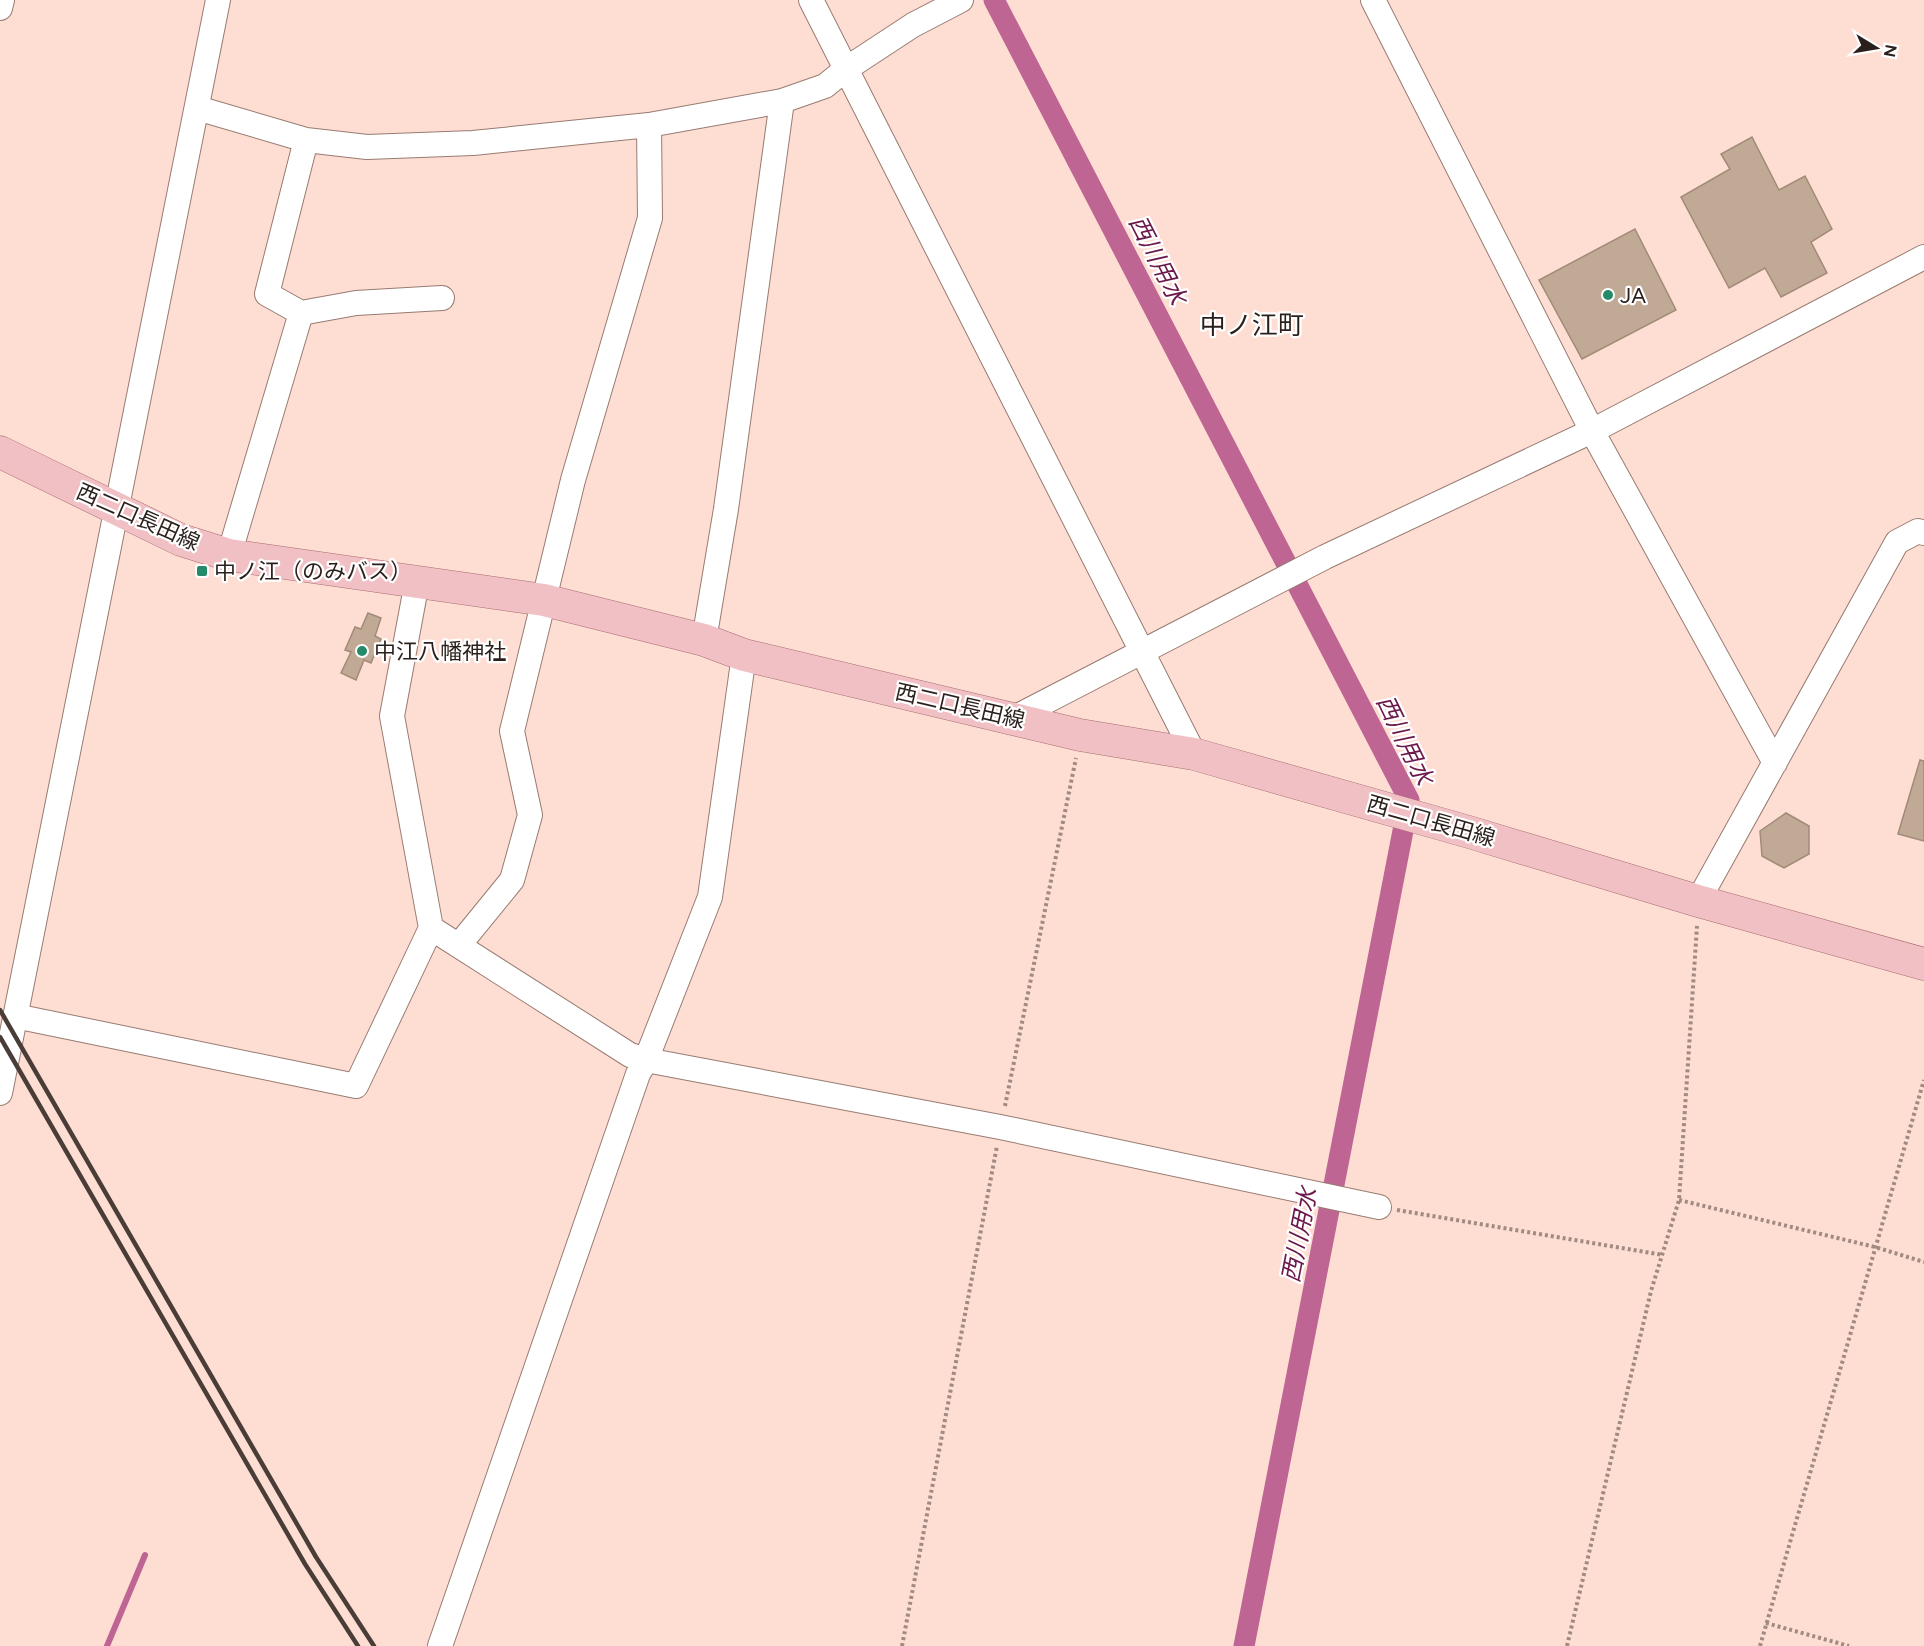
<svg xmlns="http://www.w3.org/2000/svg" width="1924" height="1646" font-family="Figtree,'Noto Sans JP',sans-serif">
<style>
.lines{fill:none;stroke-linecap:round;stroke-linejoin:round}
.stream{stroke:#be6594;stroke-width:6}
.canal{stroke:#be6594;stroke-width:21}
.building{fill:#c0a995;stroke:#a18b77;stroke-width:1.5}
.minor-casing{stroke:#987b71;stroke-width:26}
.major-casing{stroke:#a66c70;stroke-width:33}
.path{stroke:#a18a82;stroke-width:4;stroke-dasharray:3 3;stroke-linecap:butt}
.minor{stroke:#fff;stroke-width:24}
.major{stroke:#f1c0c4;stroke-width:32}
.rail{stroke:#4a3c37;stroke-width:4.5}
.poi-dot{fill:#248b68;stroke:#fff;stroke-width:2}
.labels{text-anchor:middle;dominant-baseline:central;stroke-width:4.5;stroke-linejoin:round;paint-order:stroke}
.poi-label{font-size:22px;fill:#2a1f1b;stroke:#fff;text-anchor:start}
.street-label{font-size:22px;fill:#2a1f1b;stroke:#fff}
.water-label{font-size:24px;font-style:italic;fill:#6b194a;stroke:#fff}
.quarter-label{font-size:26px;fill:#2a1f1b;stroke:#fff}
</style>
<rect width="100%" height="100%" fill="#feded3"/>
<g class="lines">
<!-- stream -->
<path class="stream" d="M107 1646 145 1555"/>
<!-- canal -->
<path class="canal" d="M994 0 1409 800 1244 1646"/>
</g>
<!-- building -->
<path class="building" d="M1752 137 1779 190 1805 176 1832 229 1811 242 1827 273 1781 297 1765 268 1729 288 1681 197 1730 169 1721 154Z
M1635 229 1676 310 1582 359 1539 280Z
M368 613 381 618 375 636 381 639 371 663 364 660 356 680 341 673 351 652 345 650 355 627 361 629Z
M1920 760 1924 761V841L1898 834Z
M1786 813 1809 826V854L1784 868 1762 856 1760 831Z"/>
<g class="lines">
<defs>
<path id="minor" d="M961 0 913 25 846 69 1194 754
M1373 0 1592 431 1775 763
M0 8 2 0
M197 108 306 140 367 147 473 143 649 125 782 101 825 86 846 69 811 0
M301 313 356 303 442 298
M229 555 301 313 267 294 306 140
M417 582 392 716 431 928
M704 640 726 509 782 101
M1014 718 1325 557 1592 431 1924 257
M1698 901 1897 542 1918 531 1924 533
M459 945 512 880 530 815 512 731 573 480 650 218 649 125
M15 1016 356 1086 431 928 630 1055 646 1060 1000 1127 1379 1207
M0 1093 218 0
M440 1646 638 1074 646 1060 710 897 744 655"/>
<path id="major" d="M0 452 181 540 229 555 544 600 704 640 744 655 1080 735 1194 754 1469 832 1698 901 1924 964"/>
</defs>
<!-- minor casing -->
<use href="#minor" class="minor-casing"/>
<!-- major casing -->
<use href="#major" class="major-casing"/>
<!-- path -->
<path class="path" d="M1005 1106 1076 758
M1679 1200 1875 1247 1924 1262
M1397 1210 1663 1255
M1766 1623 1849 1646
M902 1646 997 1146
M1567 1646 1651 1291 1679 1200 1697 926
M1760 1646 1924 1080"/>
<!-- minor -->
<use href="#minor" class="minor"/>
<!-- major -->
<use href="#major" class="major"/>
<!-- rail -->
<path class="rail" d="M0 1010 316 1557 374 1646
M0 1037 305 1564 358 1646"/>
</g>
<!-- markers -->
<g class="poi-dot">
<circle cx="1608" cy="295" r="6"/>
<rect x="196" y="565" width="12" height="12" rx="3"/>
<circle cx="362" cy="651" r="6"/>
</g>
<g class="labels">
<!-- poi labels -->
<g class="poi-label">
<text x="1620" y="295">JA</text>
<text x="214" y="571">中ノ江（のみバス）</text>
<text x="374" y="651">中江八幡神社</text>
</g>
<!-- street labels -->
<g class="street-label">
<text transform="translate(138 517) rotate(24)">西二口長田線</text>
<text transform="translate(960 706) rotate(13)">西二口長田線</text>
<text transform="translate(1431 821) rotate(16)">西二口長田線</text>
</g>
<!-- water labels -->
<g class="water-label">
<text transform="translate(1158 260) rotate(63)">西川用水</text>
<text transform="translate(1405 740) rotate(64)">西川用水</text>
<text transform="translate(1299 1235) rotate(-79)">西川用水</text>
</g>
<!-- quarter labels -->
<g class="quarter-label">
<text x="1252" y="325">中ノ江町</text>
</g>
</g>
<!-- north arrow -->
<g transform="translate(1876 48) rotate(101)" stroke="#ffffff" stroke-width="4.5" paint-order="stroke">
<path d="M0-4.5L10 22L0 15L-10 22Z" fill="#2a1f1b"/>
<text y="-9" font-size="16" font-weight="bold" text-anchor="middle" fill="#2a1f1b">N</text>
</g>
</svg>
